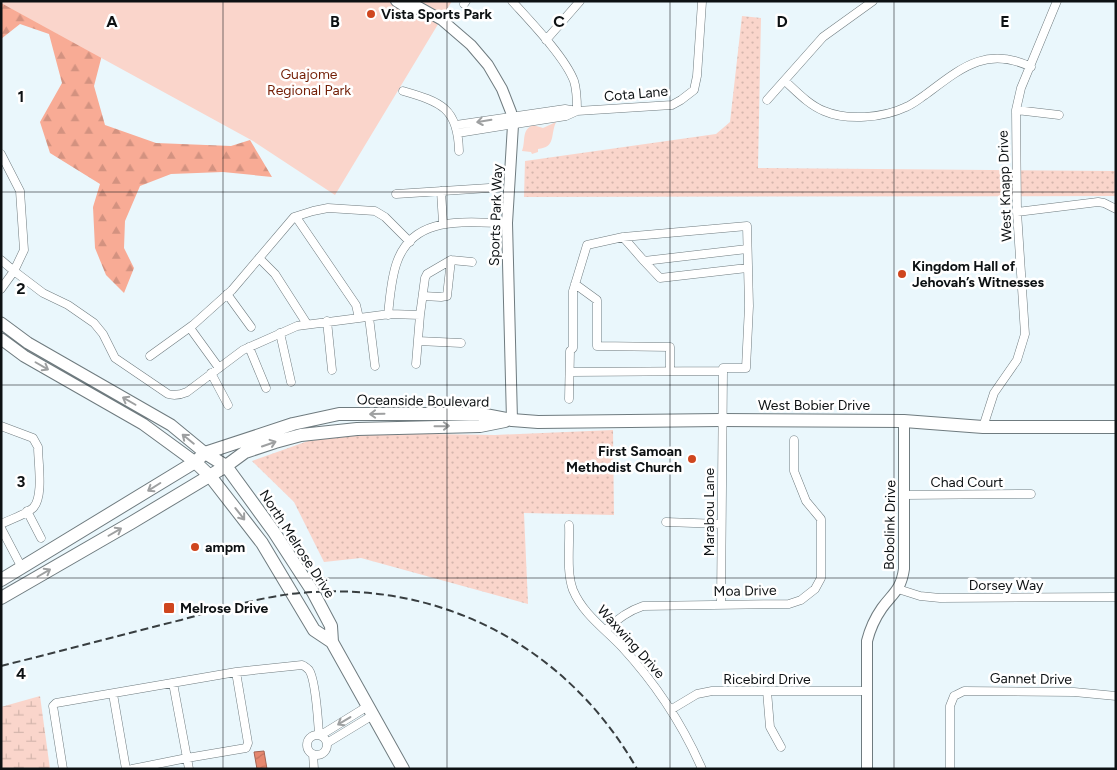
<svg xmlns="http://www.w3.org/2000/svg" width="1117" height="770" font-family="Figtree,sans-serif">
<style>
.grass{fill:url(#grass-dots)}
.forest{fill:url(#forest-firs)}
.wetland{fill:url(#wetland-marsh)}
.green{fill:#fad5cb}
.water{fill:url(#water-waves);stroke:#a56453}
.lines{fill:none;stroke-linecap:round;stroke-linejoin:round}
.minor-casing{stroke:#6f7b7f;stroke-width:9}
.tertiary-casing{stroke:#6f7b7f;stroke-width:12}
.secondary-casing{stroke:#6f7b7f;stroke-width:13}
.primary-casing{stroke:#6f7b7f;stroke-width:14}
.minor{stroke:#fff;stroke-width:8}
.tertiary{stroke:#fff;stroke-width:10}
.secondary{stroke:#fff;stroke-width:11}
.primary{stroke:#fff;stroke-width:12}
.rail{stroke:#383e40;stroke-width:2;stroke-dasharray:8 4;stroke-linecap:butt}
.oneway{stroke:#9ea0a1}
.grid{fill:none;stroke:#0d1113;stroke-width:1;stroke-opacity:0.55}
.poi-dot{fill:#cf461e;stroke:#fff;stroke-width:2}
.labels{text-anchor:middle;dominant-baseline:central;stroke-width:5;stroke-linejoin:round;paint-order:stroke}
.poi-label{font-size:14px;font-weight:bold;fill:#0d1113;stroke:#fff;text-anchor:start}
.park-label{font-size:14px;fill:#731f06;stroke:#fff}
.street-label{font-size:14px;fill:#0d1113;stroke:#fff}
.grid-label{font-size:16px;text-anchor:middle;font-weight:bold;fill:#0d1113;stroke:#fff;stroke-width:5;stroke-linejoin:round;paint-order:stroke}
</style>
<defs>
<pattern id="grass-dots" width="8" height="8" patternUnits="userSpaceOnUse" patternTransform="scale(1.25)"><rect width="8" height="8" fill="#fad5cb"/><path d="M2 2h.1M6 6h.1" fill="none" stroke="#d5b6ad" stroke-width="1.8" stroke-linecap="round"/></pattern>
<pattern id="forest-firs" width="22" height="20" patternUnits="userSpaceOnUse" patternTransform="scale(1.25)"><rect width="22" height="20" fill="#f8ab95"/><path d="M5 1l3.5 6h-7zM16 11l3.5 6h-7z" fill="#d39280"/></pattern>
<pattern id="wetland-marsh" width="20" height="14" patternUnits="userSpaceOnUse" patternTransform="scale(1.25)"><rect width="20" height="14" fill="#fad5cb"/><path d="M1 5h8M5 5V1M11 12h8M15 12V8" fill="none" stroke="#d5b6ad"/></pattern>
<pattern id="water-waves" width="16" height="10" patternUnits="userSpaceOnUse" patternTransform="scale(1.25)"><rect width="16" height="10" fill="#e6886f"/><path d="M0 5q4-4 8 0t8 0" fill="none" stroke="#c4745f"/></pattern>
</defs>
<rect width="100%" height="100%" fill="#eaf7fc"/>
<!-- grass -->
<path class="grass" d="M742 16 761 18 758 168 1116 171V196L524 197 525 161 716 134 730 122Z
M613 430 614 515 524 513 528 604 361 558 324 562 294 502 252 461 308 441 362 433 495 435Z"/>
<!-- forest -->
<path class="forest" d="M1 1 109 28 94 86 105 125 156 143 231 146 250 140 272 177 223 172 171 174 140 186 125 221 124 248 134 268 124 293 106 275 95 248 93 207 100 184 50 153 40 122 62 83 49 34 20 24 1 39Z"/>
<!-- wetland -->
<path class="wetland" d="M40 696 50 769H1V707Z"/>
<!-- green -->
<path class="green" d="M1 1H452L335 195 253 141 1 3Z
M556 122C550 136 556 147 538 149V152L532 154 531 152 522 151C526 141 521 130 533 125L543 128Z"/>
<!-- water -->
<path class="water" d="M264 751 267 769H257L254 752Z"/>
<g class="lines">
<defs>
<path id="minor" d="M512 1C530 21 565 57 574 81 577 90 577 101 577 111
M464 4 466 1
M546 40 580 1
M785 81C797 92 809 105 824 111 847 121 883 118 906 107 913 104 919 99 925 95 960 69 986 45 1031 67
M403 91C441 102 458 108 459 151
M767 100 823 37 873 1
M1016 110 1059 115
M456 125 565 109 577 111 672 105 681 100 694 90 697 76 702 2
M458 133 566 116 577 111
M1 154 20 191 24 250 14 271 1 289
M441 191 443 223
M396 194 489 188
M1017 212 1098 202 1104 203 1116 209
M296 217 356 305 359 318
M623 237 644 261 747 249
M259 258 275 274 307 324
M1 260 14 271 43 293 68 305 94 323 103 334 115 358 168 394C175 396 180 395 187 392L243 350 297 326 390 314 420 315
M644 261 660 278 747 268
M575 284 597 300V346L670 347V371
M227 294 251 327
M423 296 441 297 447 296 451 260
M388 315C390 297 391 278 397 262 414 214 466 223 507 223
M369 317 375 366
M327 321 332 370
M190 328 219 368
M280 333 291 382
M418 341 461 343
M249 347 266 388
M150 356 193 325 232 290 294 217 313 211 328 208 375 211 385 217 410 242
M416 364 420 315 425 278 427 274 451 260 472 262
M211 373 228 405
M569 399 570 351 573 348V291L587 245 623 237 747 226 749 306 746 368H723V371L570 372
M1 426 33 438 38 447C38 462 44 497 33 508 25 515 11 519 1 524
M983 427 994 393 1017 360 1025 334 1017 212 1016 110 1021 88 1057 1
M904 495 1031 494
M27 511 41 538
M666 522 721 524
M569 525C570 544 566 572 573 590 583 614 605 629 622 647 656 684 682 723 702 769
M1 528 22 568
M898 589 920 596 940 598 1116 597
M721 604 723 371
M606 630C617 619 628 611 643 606L789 604 801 600 815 589 821 578V519L806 501 794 471V440
M173 683 187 758 246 748 248 743 236 672
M767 691 770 727 781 747
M113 694 126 769
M954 696 964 691 1074 692 1116 696
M672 709 697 694 712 691H867
M307 745a10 10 0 1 1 20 0a10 10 0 1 1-20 0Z
M321 735 368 706
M327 743 373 715
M313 754 314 769
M63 769 53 706 56 703 236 672 302 665C305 666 306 667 309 670 316 680 318 721 319 734
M132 769 187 758 189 769
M950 769V706L954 696"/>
<path id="tertiary" d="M396 1 412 11
M408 1 442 20 471 45 488 65 502 89 511 112 513 125 507 223 512 420
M867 769V641C870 629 875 618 882 608 893 593 901 590 904 569V421"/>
<path id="secondary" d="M1 323 28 343 171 425 205 453
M1 339 24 356 143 424 195 462"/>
<path id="primary" d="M205 453 226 466 274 532 313 592 331 626 332 642 403 769
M195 462 210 476 262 543 314 630 332 642
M1 580 195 462 205 453 293 424 339 414H480L512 420 538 422 721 420 904 421 983 427H1116
M1 598 131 523 226 466 245 452 275 442 301 435 357 429 480 426 505 421"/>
</defs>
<!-- minor casing -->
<use href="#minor" class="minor-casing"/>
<!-- tertiary casing -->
<use href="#tertiary" class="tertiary-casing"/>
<!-- secondary casing -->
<use href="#secondary" class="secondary-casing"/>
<!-- primary casing -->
<use href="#primary" class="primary-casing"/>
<!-- minor -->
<use href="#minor" class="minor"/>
<!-- tertiary -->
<use href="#tertiary" class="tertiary"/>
<!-- secondary -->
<use href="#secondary" class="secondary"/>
<!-- primary -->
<use href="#primary" class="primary"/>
<!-- rail -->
<path class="rail" d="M1 666C61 651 121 635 181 620 224 608 269 594 314 592 449 584 570 651 637 769"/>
</g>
<!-- one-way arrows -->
<defs><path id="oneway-shaft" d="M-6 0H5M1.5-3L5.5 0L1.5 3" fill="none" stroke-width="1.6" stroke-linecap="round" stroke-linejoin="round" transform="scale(1.25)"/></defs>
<g class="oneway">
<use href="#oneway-shaft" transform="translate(484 121) rotate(171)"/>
<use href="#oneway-shaft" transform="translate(42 366) rotate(30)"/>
<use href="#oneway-shaft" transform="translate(129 401) rotate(-150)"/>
<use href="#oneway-shaft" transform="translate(377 414) rotate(179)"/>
<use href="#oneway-shaft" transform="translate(442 426) rotate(-1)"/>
<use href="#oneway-shaft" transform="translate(188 439) rotate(-141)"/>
<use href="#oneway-shaft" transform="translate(269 444) rotate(-19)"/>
<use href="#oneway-shaft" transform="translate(154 487) rotate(148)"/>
<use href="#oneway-shaft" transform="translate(240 514) rotate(52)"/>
<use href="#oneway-shaft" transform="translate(115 532) rotate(-30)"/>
<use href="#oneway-shaft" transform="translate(44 573) rotate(-30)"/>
<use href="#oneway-shaft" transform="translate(344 721) rotate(149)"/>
</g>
<!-- grid -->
<path class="grid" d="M223 1V769M447 1V769M670 1V769M894 1V769M1 192H1116M1 385H1116M1 578H1116"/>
<!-- markers -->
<g class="poi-dot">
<circle cx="371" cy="14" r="5"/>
<circle cx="902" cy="274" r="5"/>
<circle cx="692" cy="459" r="5"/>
<circle cx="195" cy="547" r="5"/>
<rect x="163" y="602" width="12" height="12" rx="2.5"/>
</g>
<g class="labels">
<!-- poi labels -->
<g class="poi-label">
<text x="381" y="14">Vista Sports Park</text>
<text x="912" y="266">Kingdom Hall of<tspan x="912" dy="16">Jehovah’s Witnesses</tspan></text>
<text x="682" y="451" text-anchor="end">First Samoan<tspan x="682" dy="16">Methodist Church</tspan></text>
<text x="205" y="547">ampm</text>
<text x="180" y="608">Melrose Drive</text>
</g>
<!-- park labels -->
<g class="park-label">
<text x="309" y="74">Guajome<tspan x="309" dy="16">Regional Park</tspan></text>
</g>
<!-- street labels -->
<g class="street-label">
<text transform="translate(636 94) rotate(-5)">Cota Lane</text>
<text transform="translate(1005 186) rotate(-92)">West Knapp Drive</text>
<text transform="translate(496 215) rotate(-88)">Sports Park Way</text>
<text transform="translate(423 401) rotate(1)">Oceanside Boulevard</text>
<text x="814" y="405">West Bobier Drive</text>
<text x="967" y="482">Chad Court</text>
<text transform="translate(709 512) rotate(-90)">Marabou Lane</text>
<text transform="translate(890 525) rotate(-89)">Bobolink Drive</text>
<text transform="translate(297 544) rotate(57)">North Melrose Drive</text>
<text x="1006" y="585">Dorsey Way</text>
<text transform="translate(745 591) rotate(-1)">Moa Drive</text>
<text transform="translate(631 642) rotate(48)">Waxwing Drive</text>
<text x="767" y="679">Ricebird Drive</text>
<text transform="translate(1031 679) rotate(1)">Gannet Drive</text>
</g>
</g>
<g class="grid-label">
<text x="112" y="27">A</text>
<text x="335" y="27">B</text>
<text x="559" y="27">C</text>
<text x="782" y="27">D</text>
<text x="1005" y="27">E</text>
<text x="21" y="102">1</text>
<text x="21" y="294">2</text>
<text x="21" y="487">3</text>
<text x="21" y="679">4</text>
</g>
<!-- border -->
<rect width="1117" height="770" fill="none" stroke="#0d1113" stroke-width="5"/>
</svg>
